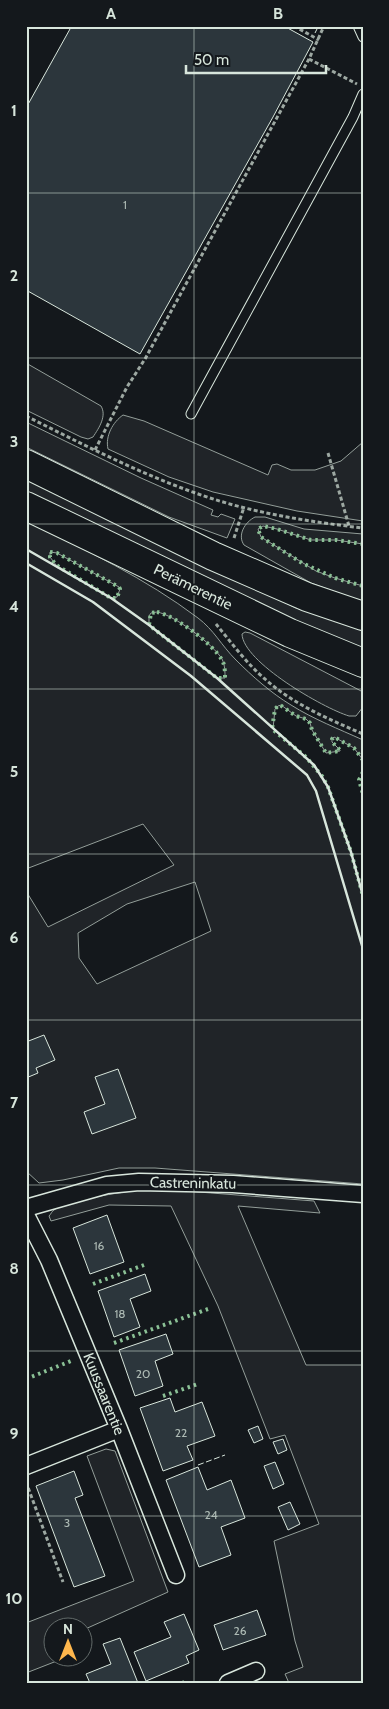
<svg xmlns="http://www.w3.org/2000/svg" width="389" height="1709" font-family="Cabin,sans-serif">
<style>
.green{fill:#202428;stroke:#939e99;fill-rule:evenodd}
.building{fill:#2c363c;stroke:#d8e6dc}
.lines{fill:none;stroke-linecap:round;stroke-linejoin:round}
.lane-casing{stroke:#d8e6dc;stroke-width:11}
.street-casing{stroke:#d8e6dc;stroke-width:19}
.highway-casing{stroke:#d8e6dc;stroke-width:30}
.path{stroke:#9da8a2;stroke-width:3;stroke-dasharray:4 2.5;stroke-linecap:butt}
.lane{stroke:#14181c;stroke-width:9}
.street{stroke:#14181c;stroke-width:16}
.highway{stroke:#14181c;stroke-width:28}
.hedge{stroke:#8ac095;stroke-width:4;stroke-dasharray:2.5 4;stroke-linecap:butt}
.fence{stroke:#d8e6dc;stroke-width:1;stroke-dasharray:6 2.5;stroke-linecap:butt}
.wall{stroke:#d8e6dc;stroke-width:2.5}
.grid{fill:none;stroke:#d8e6dc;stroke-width:1;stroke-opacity:0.55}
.labels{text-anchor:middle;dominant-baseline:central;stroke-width:4;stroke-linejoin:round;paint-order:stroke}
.number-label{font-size:12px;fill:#adbab4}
.street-label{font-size:15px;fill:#d8e6dc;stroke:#14181c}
.neatline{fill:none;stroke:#d8e6dc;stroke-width:2}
.grid-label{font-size:16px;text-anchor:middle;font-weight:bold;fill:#d8e6dc}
</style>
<rect width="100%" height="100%" fill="#14181c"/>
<!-- green -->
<path class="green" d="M26 363 101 406C107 416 99 428 93 437L88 439 81 437 26 410Z
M123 415 144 421 268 475 272 465 277 464 291 470H315L341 461 363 442V521L297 511 213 492 169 477 108 449C105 436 113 422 123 415Z
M26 422 141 478 213 510 211 515 218 517 221 514 235 519 227 538 169 517 26 447Z
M26 478 296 608 363 630V648L287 618 26 492Z
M255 517H265L304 529 363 534V544L336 540H311L277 529 263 526 258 529 261 537 316 571 335 578 363 586V602L311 583 244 545C237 535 245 522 255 517Z
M26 521C86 550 145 578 198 618 214 630 221 645 236 660 252 676 271 693 291 705 313 719 339 729 363 740V760L354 748 334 737 332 739V742L340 750V751L326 753 312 730 310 723 306 719 296 716 281 705 278 706 275 709 273 729 306 757 322 776 328 787 351 852 363 896V1184L155 1168H119L63 1180 39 1183 26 1171V891L48 927 174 865 143 824 26 869ZM50 552 57 553 119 587 120 589 117 597 111 598 56 565 50 557ZM157 612C174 615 213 644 222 659 225 665 225 672 225 678H217L149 625V616L151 613ZM195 882 211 931 97 984 79 958 78 933 127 904Z
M245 632 250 633 363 692V707L356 716H349C323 708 243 662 242 634Z
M140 1190H173L314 1201 320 1213 238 1206 306 1365H363V1683H289L285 1674 303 1667 295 1641 274 1541 319 1524 285 1435 270 1439 218 1306 171 1206 109 1205 51 1221 49 1216C51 1214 52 1211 54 1210 66 1200 123 1192 140 1190Z
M106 1449 115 1451 168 1592 83 1630 82 1626H52V1656L67 1657 26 1673V1623L134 1581 87 1456Z"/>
<!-- building -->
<path class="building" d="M65 26H284L313 42 273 117 140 354 26 290V108L70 29Z
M44 1035 55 1060 36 1068 38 1073 26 1078V1042Z
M118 1069 136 1118 92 1134 84 1112 105 1104 95 1077Z
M107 1215 124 1262 90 1274 73 1228Z
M145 1274 151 1291 130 1299 140 1327 114 1337 98 1291Z
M166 1334 173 1354 155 1361 163 1386 135 1396 119 1350Z
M170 1398 175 1412 202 1402 215 1436 187 1446 193 1460 163 1471 140 1408Z
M258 1426 263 1439 254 1443 248 1430Z
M283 1439 287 1450 278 1454 273 1442Z
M275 1462 284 1484 273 1489 264 1466Z
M198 1467 207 1490 231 1480 245 1518 221 1527 231 1555 199 1567 166 1480Z
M74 1471 83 1495 75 1498 105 1576 74 1587 36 1486Z
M290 1502 300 1524 288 1530 278 1507Z
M257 1610 266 1635 223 1650 214 1625Z
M184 1614 199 1650 186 1656 189 1663 146 1681 134 1652 171 1637 164 1622Z
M120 1638 138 1683H90L86 1674 111 1664 103 1644Z"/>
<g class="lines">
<defs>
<path id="lane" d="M358 26 363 37
M191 414 353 117 363 94"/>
<path id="street" d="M26 1208 107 1185 139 1182 233 1184 363 1194
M26 1215 49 1260 119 1429 176 1575
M26 1466 119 1429
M228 1683 256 1671"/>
<path id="highway" d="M26 464 213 556 307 597 363 616
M26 506 290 633 363 663"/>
</defs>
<!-- lane casing -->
<use href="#lane" class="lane-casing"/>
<!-- street casing -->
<use href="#street" class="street-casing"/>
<!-- highway casing -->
<use href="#highway" class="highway-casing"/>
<!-- path -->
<path class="path" d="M294 26 319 40
M309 59 357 84
M26 416C86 446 146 477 210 498 259 514 312 522 363 528
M95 450 127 387 145 359 309 59 324 26
M328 453 349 526
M234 538 244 507
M216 624C230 641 248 665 265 679 293 704 328 719 363 734
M26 1482 63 1582"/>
<!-- lane -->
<use href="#lane" class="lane"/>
<!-- street -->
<use href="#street" class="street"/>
<!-- highway -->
<use href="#highway" class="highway"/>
<!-- hedge -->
<path class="hedge" d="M363 544 336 540H311L277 529 263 526 258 529 261 537 302 563 335 578 363 586
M50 552 57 553 119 587 120 589 117 598H111L56 565 50 557Z
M157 612C174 615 213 644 222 660 225 665 225 672 225 678H217L149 625 151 613Z
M363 760 354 748 334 737 332 739V742L340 750V751L326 753 312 730 310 723 306 719 296 716 280 705 278 706 275 709 272 729 306 757 322 776 328 787 351 852 363 896
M363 772 359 780 363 794
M93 1284 144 1265
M114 1343 208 1309
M26 1379 71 1361
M163 1396 198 1384
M182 1683 187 1681"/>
<!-- fence -->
<path class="fence" d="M315 33 318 27 316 26
M198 1465 225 1455"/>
<!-- wall -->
<path class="wall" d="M26 549 111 598 149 625 217 678 314 765 328 787 351 852 363 896
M26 563 93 602 191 676 307 775 316 791 363 949"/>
</g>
<!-- grid -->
<path class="grid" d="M194 26V1683M26 193H363M26 358H363M26 524H363M26 689H363M26 854H363M26 1020H363M26 1185H363M26 1351H363M26 1516H363"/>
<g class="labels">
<!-- number labels -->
<g class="number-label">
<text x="125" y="204">1</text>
<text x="99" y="1245">16</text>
<text x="120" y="1313">18</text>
<text x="143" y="1373">20</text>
<text x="181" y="1432">22</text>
<text x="211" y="1514">24</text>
<text x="67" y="1522">3</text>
<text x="240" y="1630">26</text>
</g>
<!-- street labels -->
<g class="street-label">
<text transform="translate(193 587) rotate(26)">Perämerentie</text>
<text transform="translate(193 1183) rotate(1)">Castreninkatu</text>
<text transform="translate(104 1394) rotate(68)">Kuussaarentie</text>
</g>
</g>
<!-- border -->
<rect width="389" height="1709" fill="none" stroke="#14181c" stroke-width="55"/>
<!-- north arrow -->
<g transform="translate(68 1642)"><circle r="24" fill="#14181c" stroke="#626a69"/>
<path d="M0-4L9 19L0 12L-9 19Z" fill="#ffb74d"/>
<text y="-8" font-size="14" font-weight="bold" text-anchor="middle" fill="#d8e6dc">N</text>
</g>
<!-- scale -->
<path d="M186 65v8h140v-8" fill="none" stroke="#d8e6dc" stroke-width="2.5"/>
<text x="194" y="65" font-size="15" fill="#d8e6dc" stroke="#14181c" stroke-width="4" paint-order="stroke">50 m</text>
<rect x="28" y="28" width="334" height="1654" class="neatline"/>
<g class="grid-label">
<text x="111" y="19">A</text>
<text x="278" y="19">B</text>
<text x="14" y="116">1</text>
<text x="14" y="281">2</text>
<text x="14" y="447">3</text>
<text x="14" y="612">4</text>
<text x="14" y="777">5</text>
<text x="14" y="943">6</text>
<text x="14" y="1108">7</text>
<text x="14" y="1274">8</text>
<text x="14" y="1439">9</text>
<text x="14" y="1604">10</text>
</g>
</svg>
